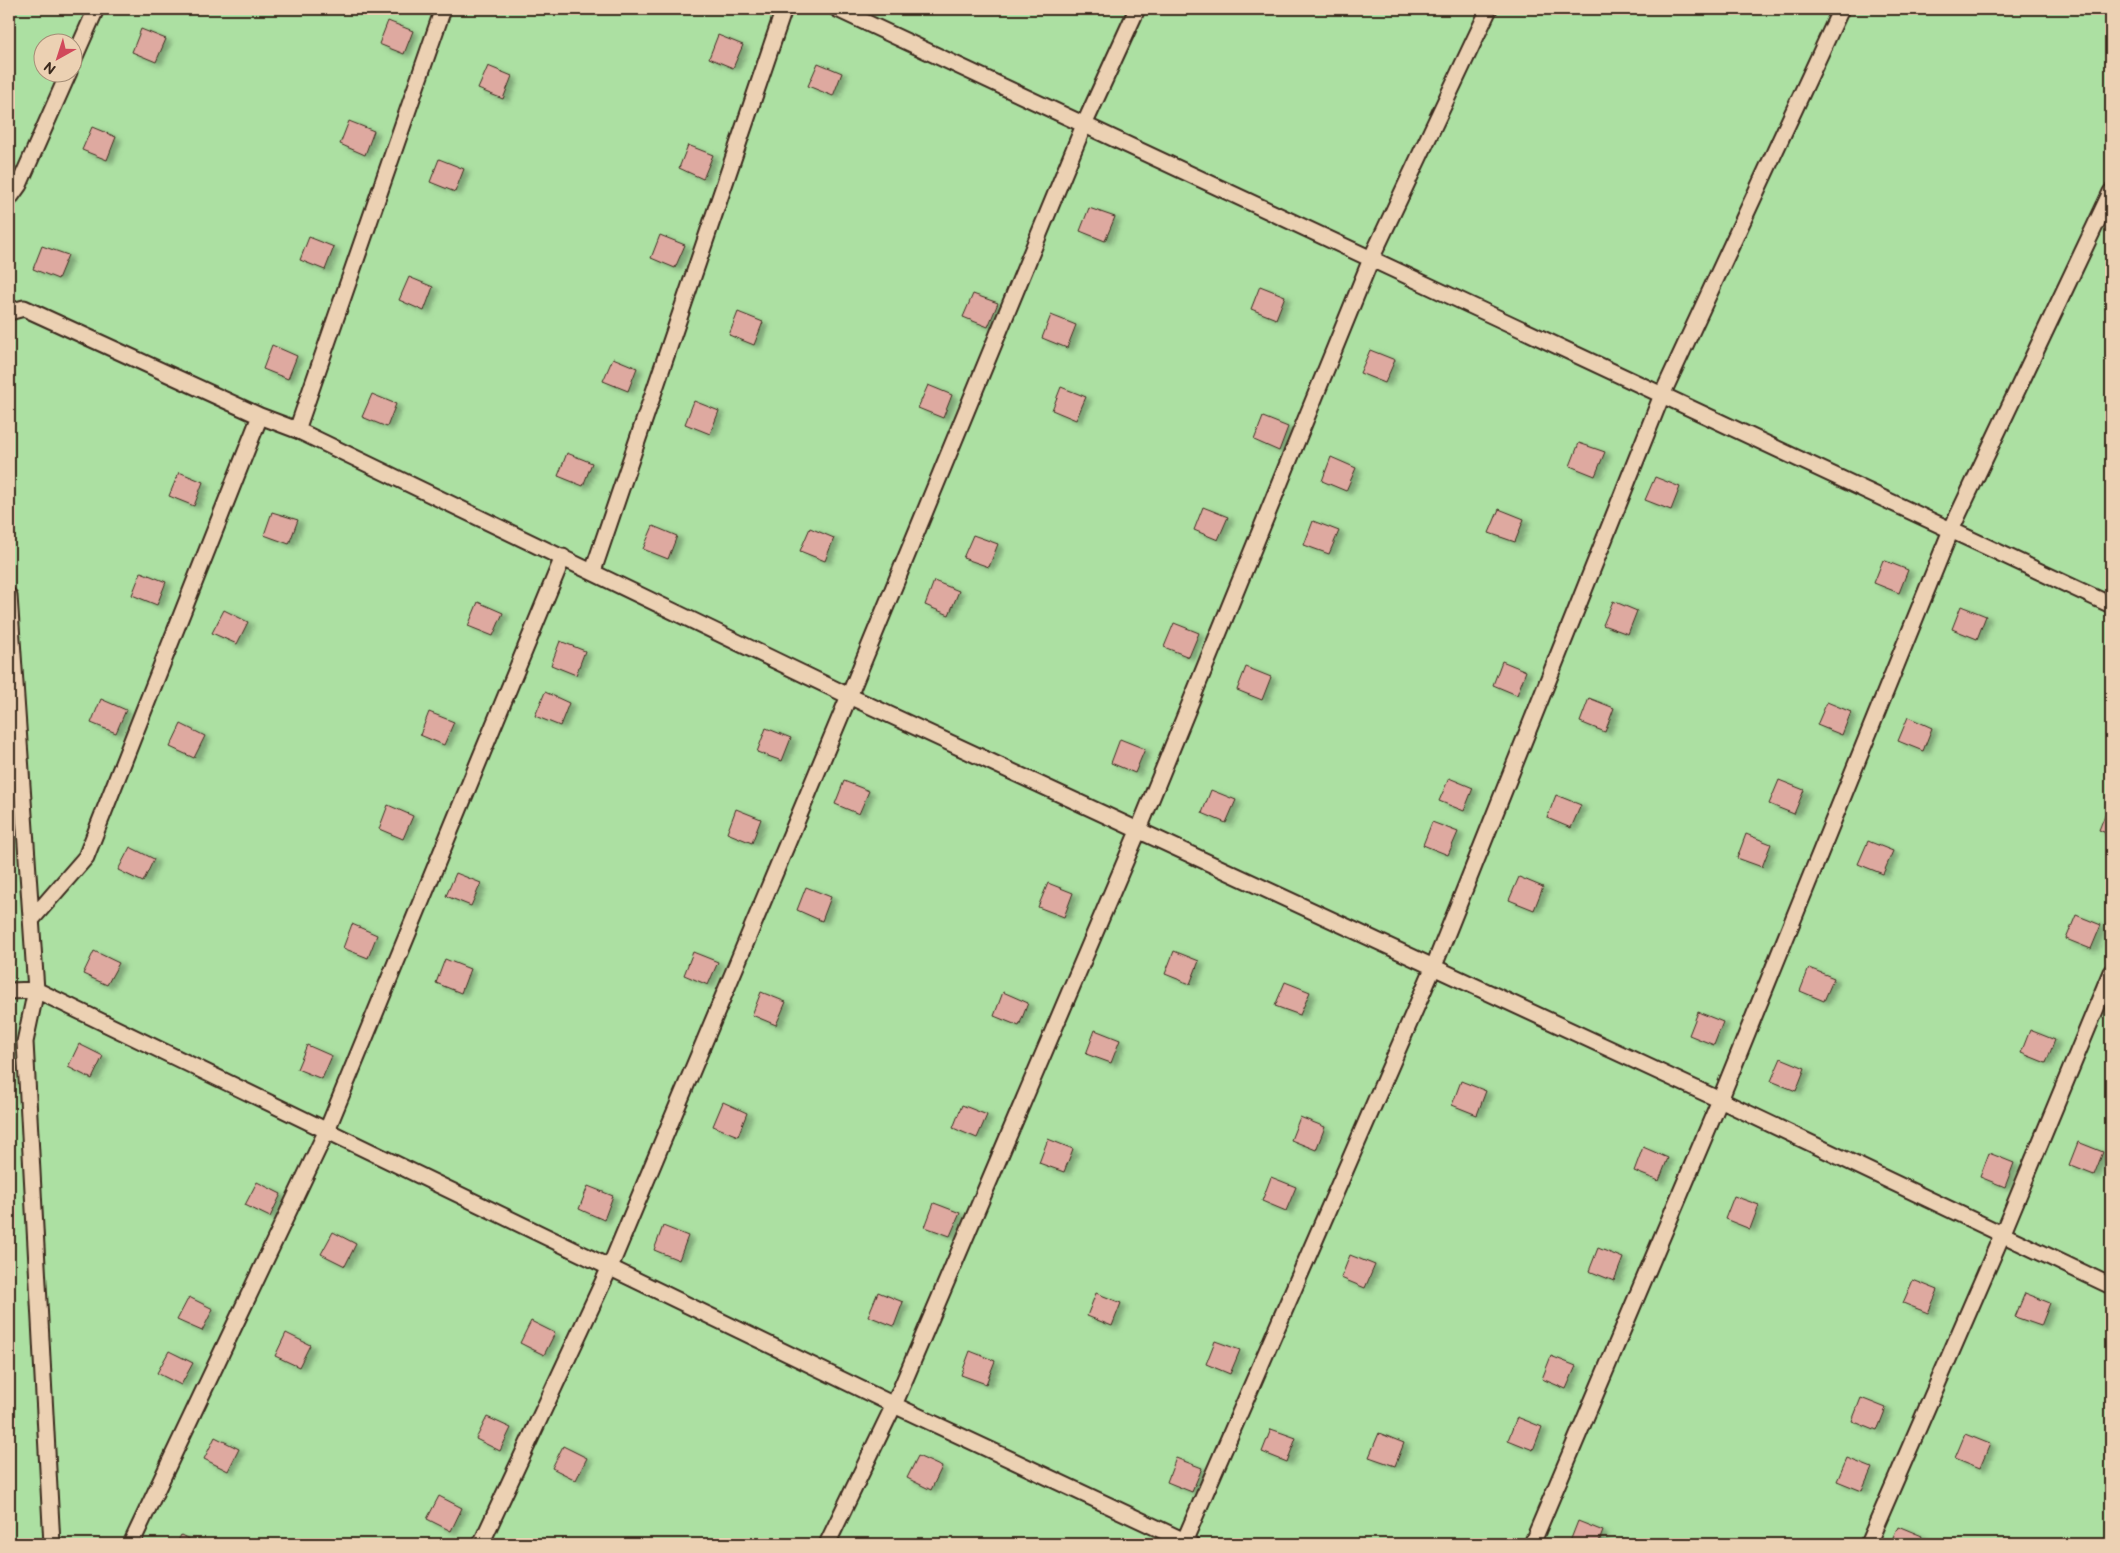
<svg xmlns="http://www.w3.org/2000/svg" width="2120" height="1553" font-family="'Balsamiq Sans',sans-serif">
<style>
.green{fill:#ace0a2;stroke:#748560;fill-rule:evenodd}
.building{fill:#dea9a0;stroke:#3b2a1e;filter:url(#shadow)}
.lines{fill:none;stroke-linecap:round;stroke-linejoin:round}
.lane-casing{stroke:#3b2a1e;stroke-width:19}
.lane{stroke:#ecd1b3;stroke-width:15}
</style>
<defs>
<filter id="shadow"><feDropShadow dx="5.5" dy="3" stdDeviation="2.5" flood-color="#0004"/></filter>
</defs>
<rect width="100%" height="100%" fill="#f1ccb5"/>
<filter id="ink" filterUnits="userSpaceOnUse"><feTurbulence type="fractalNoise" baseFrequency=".02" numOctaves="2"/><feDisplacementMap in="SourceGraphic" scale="10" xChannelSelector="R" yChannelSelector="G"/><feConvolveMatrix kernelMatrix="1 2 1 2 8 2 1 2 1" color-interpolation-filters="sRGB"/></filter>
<g filter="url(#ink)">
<!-- green -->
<path class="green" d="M9 9H2111V1544H9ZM42 42H72V72H42Z"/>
<!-- building -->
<path class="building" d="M388 21 413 31 404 54 379 44Z
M141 29 166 39 156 62 132 52Z
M718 35 743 45 733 68 709 58Z
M818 63 842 73 833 96 808 86Z
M488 66 512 76 503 99 478 89Z
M349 121 374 131 365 155 340 144Z
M92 127 116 137 107 160 82 150Z
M688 145 713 155 703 179 679 168Z
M439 159 464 169 455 192 430 182Z
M1089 208 1115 217 1105 241 1080 231Z
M660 235 685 245 675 268 651 258Z
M309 237 334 247 325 270 300 260Z
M42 246 68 255 58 279 33 269Z
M409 277 433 287 424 311 399 300Z
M1260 286 1285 296 1276 319 1251 309Z
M973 294 998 303 988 327 963 317Z
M738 312 763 322 754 345 729 335Z
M1051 315 1076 325 1067 348 1042 338Z
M272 345 297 356 288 379 263 369Z
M1370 350 1395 360 1385 383 1360 373Z
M613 358 637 368 628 391 603 381Z
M928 385 952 395 943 418 918 408Z
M1061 387 1086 397 1076 420 1052 410Z
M372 394 396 404 387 427 362 417Z
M694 401 719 411 710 434 685 424Z
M1263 417 1288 427 1279 451 1254 440Z
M1579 443 1605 452 1595 476 1570 466Z
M567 453 592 463 583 486 558 476Z
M1331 457 1356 468 1346 491 1322 481Z
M179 472 203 482 194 506 169 496Z
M1655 477 1680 487 1671 510 1645 500Z
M1203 507 1228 517 1218 540 1194 530Z
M1499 509 1524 519 1515 542 1489 533Z
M272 512 298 520 289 544 264 535Z
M1313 521 1339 531 1329 554 1304 545Z
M653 526 677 536 668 559 643 549Z
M810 528 834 538 825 561 800 551Z
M973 535 998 544 989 567 963 558Z
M1883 560 1908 570 1899 593 1874 583Z
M141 572 166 582 157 605 132 595Z
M934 581 959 591 949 615 925 605Z
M1613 601 1637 611 1628 634 1603 625Z
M478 602 503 613 493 636 468 626Z
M1961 606 1986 616 1977 639 1952 629Z
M224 610 248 622 237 644 212 633Z
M1174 623 1199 633 1189 657 1164 647Z
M560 641 585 651 576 675 551 665Z
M1502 661 1526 671 1517 695 1493 685Z
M1246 667 1271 677 1262 700 1237 690Z
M545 692 569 703 560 726 535 716Z
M1589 698 1614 708 1605 732 1580 722Z
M101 699 126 710 116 733 91 723Z
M1827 702 1851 712 1842 735 1817 725Z
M429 712 454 722 444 745 420 735Z
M1908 717 1932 728 1923 751 1898 741Z
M181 724 205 736 194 758 170 747Z
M766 728 791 738 782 761 757 752Z
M1120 739 1145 749 1135 773 1111 763Z
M1449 778 1473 788 1464 811 1439 801Z
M1779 780 1804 790 1794 814 1769 804Z
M844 781 869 791 859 814 835 804Z
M1211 790 1236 800 1226 823 1202 813Z
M1556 795 1581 805 1571 828 1547 818Z
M388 805 413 816 403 839 379 829Z
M2108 807 2111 808V835L2099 830Z
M736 809 761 819 752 843 727 833Z
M1432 822 1458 832 1448 855 1423 845Z
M1746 834 1771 844 1762 867 1737 858Z
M1868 841 1893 851 1883 874 1858 864Z
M130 847 154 859 143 882 118 870Z
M456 873 481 883 471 906 446 896Z
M1519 877 1543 887 1534 910 1509 900Z
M1048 883 1073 893 1064 917 1038 907Z
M806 887 831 897 822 921 797 910Z
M2076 915 2101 925 2091 949 2066 939Z
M352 924 377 935 368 958 343 948Z
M94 951 119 963 107 985 83 974Z
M1174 951 1199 961 1190 984 1165 974Z
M693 952 718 962 708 985 684 975Z
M445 959 470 969 461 993 436 983Z
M1809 968 1834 978 1824 1001 1800 991Z
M1285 982 1310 992 1300 1015 1275 1006Z
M761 992 786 1002 776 1025 752 1015Z
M1003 992 1028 1003 1019 1026 994 1016Z
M1698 1012 1723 1022 1714 1045 1689 1035Z
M1095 1030 1120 1040 1111 1063 1086 1054Z
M2030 1030 2055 1040 2046 1063 2021 1053Z
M79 1044 103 1056 92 1079 68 1067Z
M307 1045 332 1056 322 1079 297 1069Z
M1781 1058 1805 1068 1796 1091 1771 1081Z
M1461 1081 1486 1091 1477 1115 1452 1105Z
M723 1102 747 1113 738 1136 713 1126Z
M962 1105 987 1115 977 1138 953 1128Z
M1300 1117 1325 1127 1316 1150 1291 1140Z
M1048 1139 1073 1149 1064 1172 1039 1163Z
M2078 1142 2103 1152 2094 1175 2069 1165Z
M1643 1147 1668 1158 1659 1181 1634 1171Z
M1989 1153 2014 1163 2005 1187 1980 1177Z
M1271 1177 1296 1187 1286 1211 1262 1201Z
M257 1182 281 1194 270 1217 245 1205Z
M588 1186 613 1196 604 1220 579 1209Z
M1734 1196 1759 1205 1750 1229 1725 1219Z
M934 1203 960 1213 950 1236 925 1227Z
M663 1226 688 1236 679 1260 654 1250Z
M333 1232 356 1244 345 1266 321 1254Z
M1598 1248 1623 1258 1614 1281 1589 1271Z
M1350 1255 1375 1265 1365 1288 1341 1278Z
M1913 1280 1938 1290 1928 1313 1903 1303Z
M878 1292 903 1302 894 1326 868 1316Z
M1096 1293 1121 1303 1112 1326 1087 1316Z
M2025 1293 2050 1303 2041 1326 2015 1317Z
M189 1297 213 1309 202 1331 177 1320Z
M531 1321 555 1333 544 1355 520 1343Z
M286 1333 310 1345 299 1367 275 1356Z
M1215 1341 1240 1350 1230 1374 1206 1364Z
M169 1351 193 1363 181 1385 157 1373Z
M970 1351 995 1361 986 1384 961 1375Z
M1551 1356 1576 1366 1566 1389 1542 1379Z
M1861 1398 1886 1408 1877 1431 1852 1421Z
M487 1417 511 1428 500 1451 476 1439Z
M1517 1417 1542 1427 1533 1450 1508 1440Z
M1271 1429 1296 1438 1287 1462 1262 1452Z
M1379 1433 1404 1443 1395 1466 1369 1457Z
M1965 1434 1990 1444 1980 1468 1955 1458Z
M215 1437 239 1449 228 1471 204 1459Z
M563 1446 587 1458 576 1480 552 1468Z
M918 1456 942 1467 931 1490 907 1478Z
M1176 1458 1202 1468 1192 1492 1167 1482Z
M1847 1458 1872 1468 1862 1491 1837 1481Z
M439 1496 462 1508 451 1531 427 1519Z
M1578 1521 1603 1531 1598 1544H1569Z
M1898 1526 1922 1536 1919 1544H1890Z
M181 1535 199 1544H176Z"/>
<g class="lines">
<defs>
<path id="lane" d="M837 9 2111 605
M72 63 96 9
M9 199 19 185 69 72
M9 312 24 308 260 416 297 430 849 696 1720 1100 2111 1286
M297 430 443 9
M593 571 784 9
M9 596 36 990 25 1042 52 1544
M32 919 86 857 260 416
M9 991 36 990 894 1405 1191 1544
M131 1544 327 1130 563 557
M481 1544 610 1267 849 696 1084 125 1137 9
M827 1544 894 1405 1139 829 1371 259 1489 9
M1183 1544 1434 966 1662 395 1841 9
M1532 1544 1720 1100 1951 530 2111 192
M1868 1544 2002 1235 2111 972"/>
</defs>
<!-- lane casing -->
<use href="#lane" class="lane-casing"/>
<!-- lane -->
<use href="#lane" class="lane"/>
</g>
</g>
<!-- margin -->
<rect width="2120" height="1553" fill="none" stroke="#ecd1b3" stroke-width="30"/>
<rect x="15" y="15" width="2090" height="1523" fill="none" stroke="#3b2a1e" stroke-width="2" filter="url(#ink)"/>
<!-- north arrow -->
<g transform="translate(58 58) rotate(219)"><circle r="24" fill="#ecd1b3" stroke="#a58e77"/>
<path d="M0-4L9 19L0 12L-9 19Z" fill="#d1495b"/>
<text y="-8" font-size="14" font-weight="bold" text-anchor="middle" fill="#3b2a1e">N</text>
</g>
</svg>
